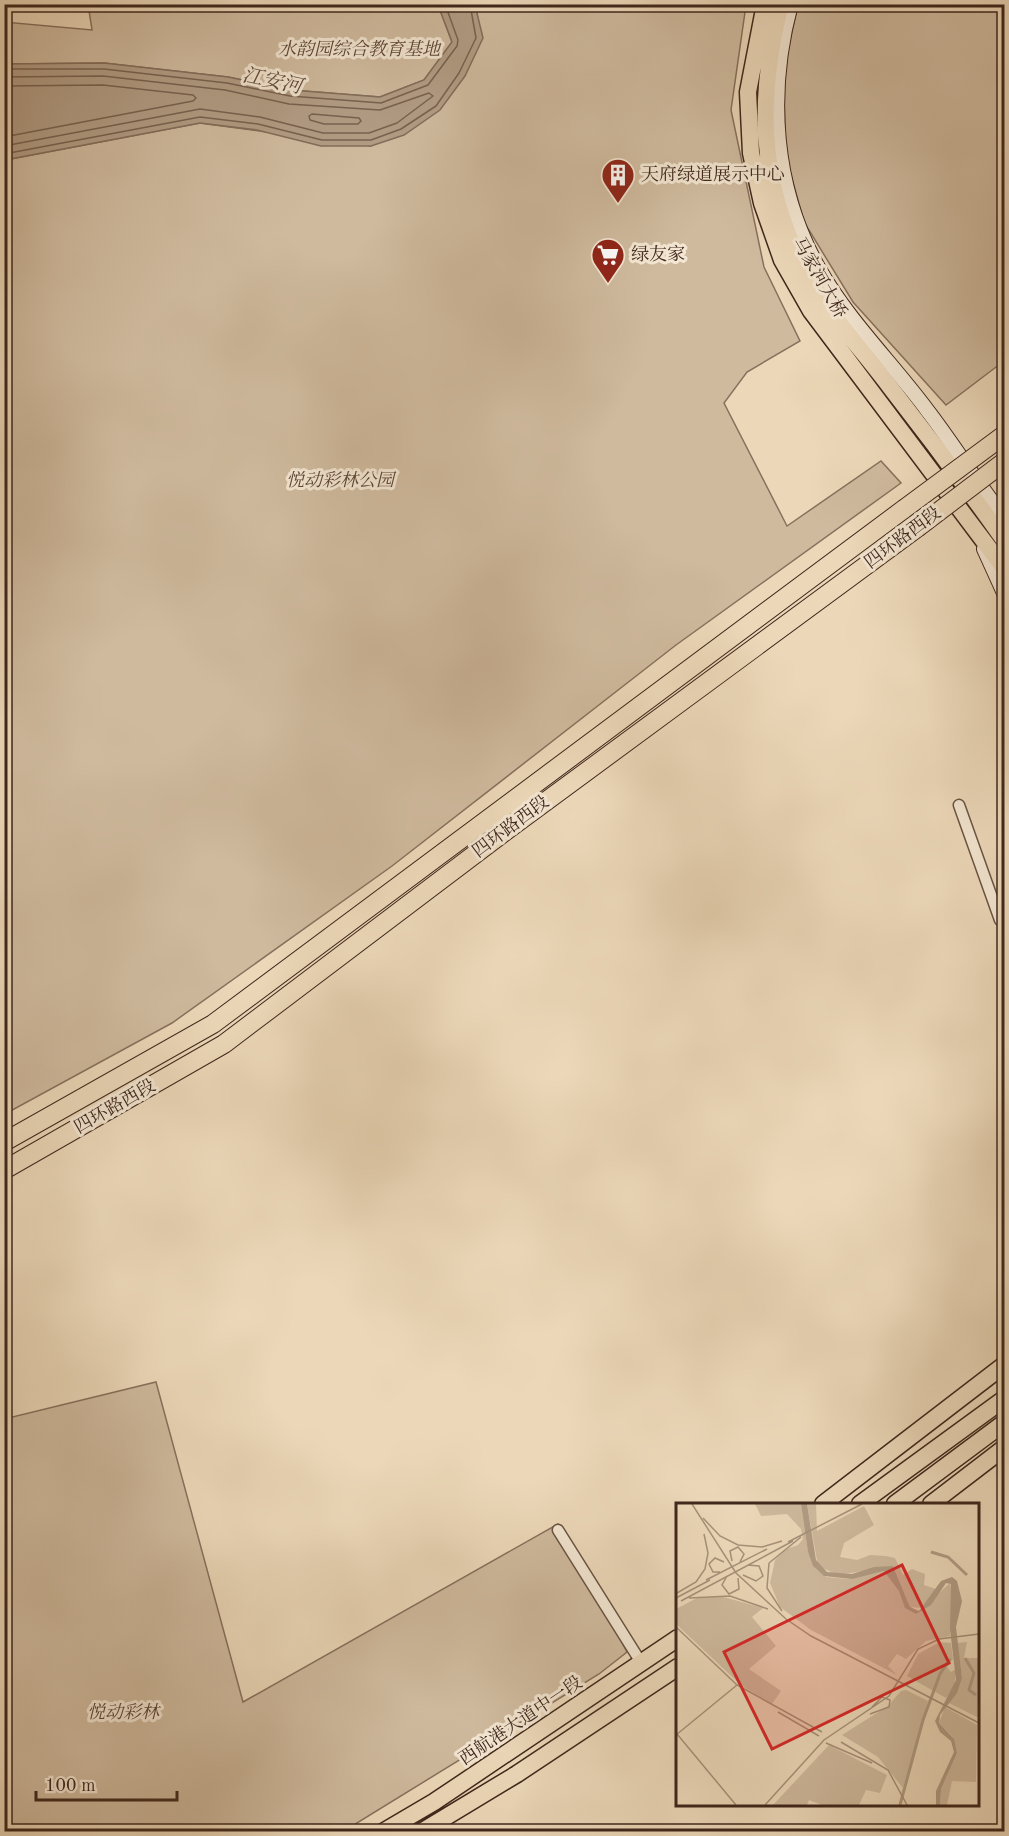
<svg xmlns="http://www.w3.org/2000/svg" width="1009" height="1836" font-family="'Old Standard TT','Noto Serif SC',serif">
<style>
.green{fill:#cfba9e;stroke:#87705d;stroke-width:1.5}
.water{fill:#b19c84;stroke:#836d5a;stroke-width:1.5}
.lines{fill:none;stroke-linecap:round;stroke-linejoin:round}
.shore{stroke:#786250;stroke-width:1.5}
.canal{stroke:#b19c84;stroke-width:10}
.street-casing{stroke:#6a5343;stroke-width:13}
.secondary-casing{stroke:#3f271c;stroke-width:16}
.primary-casing{stroke:#3f271c;stroke-width:19}
.highway-casing{stroke:#3f271c;stroke-width:20}
.street{stroke:#f3e6d2;stroke-width:10}
.secondary{stroke:#f3e6d2;stroke-width:14}
.primary{stroke:#ecd8b9;stroke-width:16}
.highway{stroke:#ecd8b9;stroke-width:18}
.highway-bridge-casing{stroke:#3f271c;stroke-width:20;stroke-linecap:butt}
.highway-bridge{stroke:#ecd8b9;stroke-width:18}
.labels{text-anchor:middle;dominant-baseline:central;stroke-width:6;stroke-linejoin:round;paint-order:stroke}
.park-label{font-size:18px;font-style:italic;fill:#5c4436;stroke:#f3e6d2}
.poi-label{font-size:18px;fill:#3f271c;stroke:#f3e6d2;text-anchor:start}
.street-label{font-size:18px;fill:#3f271c;stroke:#f3e6d2}
.water-label{font-size:20px;font-style:italic;fill:#614a3b;stroke:#f3e6d2}
.inset-river{fill:none;stroke:#b19c84;stroke-width:3}
.inset-road{fill:none;stroke:#a7917a;stroke-width:1.5}
.view{fill:#d62828;fill-opacity:0.15;stroke:#d62828;stroke-width:3}
.inset-edge{fill:none;stroke:#3f271c;stroke-width:3}
</style>
<rect width="100%" height="100%" fill="#ecd8b9"/>
<filter id="stains"><feTurbulence type="fractalNoise" baseFrequency=".00333" numOctaves="4"/><feColorMatrix values="0 0 0 0 .2 0 0 0 0 .09 0 0 0 0 .02 0 0 0 .5 -.17"/></filter>
<radialGradient id="worn" r=".72"><stop offset=".6" stop-color="#630" stop-opacity="0"/><stop offset="1" stop-color="#630" stop-opacity=".3"/></radialGradient>
<!-- green -->
<path class="green" d="M88 4H438L452 42 424 80 380 97 291 90 228 77 104 63 5 64 4 22 92 30Z
M475 5H746L731 110 764 267 800 341 747 372 724 403 787 526 881 461 901 483 676 645 392 866 172 1023 5 1114V160L200 123 371 146 482 39Z
M798 5H1004V361L946 405 853 302 804 222 786 157 783 71Z
M156 1382 243 1702 558 1524 627 1652 599 1674 344 1831H5L4 1419Z"/>
<!-- water -->
<path class="water" d="M438 5H475L483 38 465 76 440 110 404 135 371 146H321L257 130 200 123 5 160V64L104 63 228 77 291 90 380 97 424 80 452 42Z"/>
<g class="lines">
<!-- shore -->
<path class="shore" d="M4 69H104L227 83 290 96 381 103 428 85 457 46 458 40 445 4
M4 77 103 76 225 90 289 104 380 110 429 93 433 96 397 123 369 133H323L260 117 200 109 4 146
M4 86 103 85 193 95 196 98 193 101 4 137
M312 114 359 118 361 121 358 124H324L310 120 309 116Z
M4 154 200 117 258 124 322 140H371L401 129 436 106 459 73 476 38 470 4"/>
<!-- canal -->
<path class="canal" d="M997 4 1004 18"/>
<defs>
<path id="street" d="M959 805 1000 920 1004 919
M558 1530 642 1664"/>
<path id="secondary" d="M791 4C767 93 773 188 819 269 848 320 892 363 927 410 954 445 977 483 1004 517
M984 549 1004 593"/>
<path id="primary" d="M765 4 748 92 751 153 762 203 782 260 811 311 1004 568
M781 4C758 95 758 176 800 261 822 307 860 347 890 387 929 437 967 488 1004 540
M823 1504 1004 1365
M860 1504 1004 1399
M895 1504 1004 1423
M931 1504 1004 1448
M383 1832 434 1802 678 1638
M421 1832 517 1774 678 1667"/>
<path id="highway" d="M4 1142 213 1024 904 509
M4 1170 224 1044 507 830 917 528"/>
</defs>
<!-- street casing -->
<use href="#street" class="street-casing"/>
<!-- secondary casing -->
<use href="#secondary" class="secondary-casing"/>
<!-- primary casing -->
<use href="#primary" class="primary-casing"/>
<!-- highway casing -->
<use href="#highway" class="highway-casing"/>
<!-- street -->
<use href="#street" class="street"/>
<!-- secondary -->
<use href="#secondary" class="secondary"/>
<!-- primary -->
<use href="#primary" class="primary"/>
<!-- highway -->
<use href="#highway" class="highway"/>
<defs>
<path id="highway-bridge" d="M904 509 1004 435
M917 528 1004 462"/>
</defs>
<!-- highway-bridge casing -->
<use href="#highway-bridge" class="highway-bridge-casing"/>
<!-- highway-bridge -->
<use href="#highway-bridge" class="highway-bridge"/>
</g>
<!-- icons -->
<defs>
<symbol id="building-pin" viewBox="-11 -11 22 30"><path d="M0 17L-7.5 6A9.5 9.5 0 1 1 7.5 6Z" fill="#8f2418" stroke="#f3e6d2"/><path d="M-4-6H4V6H1V3H-1V6H-4ZM-2.5-4.3h1.7v1.8h-1.7ZM.8-4.3h1.7v1.8H.8ZM-2.5-1h1.7V.8h-1.7ZM.8-1h1.7V.8H.8Z" fill="#fff"/></symbol>
<symbol id="supermarket-pin" viewBox="-11 -11 22 30"><path d="M0 17L-7.5 6A9.5 9.5 0 1 1 7.5 6Z" fill="#8f2418" stroke="#f3e6d2"/><path d="M-6-5.5h2.5l.6 2H6L4.5 2H-2.5L-4.4-4H-6ZM-1.5 3.2a1.3 1.3 0 1 0 .1 0ZM3 3.2a1.3 1.3 0 1 0 .1 0Z" fill="#fff"/></symbol>
</defs>
<g fill-rule="evenodd">
<use href="#building-pin" x="599" y="156" width="38" height="52"/>
<use href="#supermarket-pin" x="589" y="236" width="38" height="52"/>
</g>
<g class="labels">
<!-- park labels -->
<g class="park-label">
<text x="359" y="50">水韵园综合教育基地</text>
<text x="340" y="481">悦动彩林公园</text>
<text x="123" y="1713">悦动彩林</text>
</g>
<!-- poi labels -->
<g class="poi-label">
<text x="641" y="175">天府绿道展示中心</text>
<text x="631" y="255">绿友家</text>
</g>
<!-- street labels -->
<g class="street-label">
<text transform="translate(819 278) rotate(60)">马家河大桥</text>
<text transform="translate(903 538) rotate(-37)">四环路西段</text>
<text transform="translate(511 827) rotate(-37)">四环路西段</text>
<text transform="translate(115 1107) rotate(-30)">四环路西段</text>
<text transform="translate(521 1721) rotate(-34)">西航港大道中一段</text>
</g>
<!-- water labels -->
<g class="water-label">
<text transform="translate(272 82) rotate(12)">江安河</text>
</g>
</g>
<!-- overview -->
<g transform="translate(676 1503)">
<rect width="303" height="303" fill="#ecd8b9"/>
<path d="M79 1H125L132 49 140 66 150 74 172 76 209 68 240 111 274 80 277 97 274 133 250 138 230 156 221 151 212 163 221 172 135 127 104 104 94 80 99 57 108 47 122 42 127 36 125 26 111 11 85 13ZM131 1H140L141 28 188 3 198 22 168 40 164 54 181 57 194 52 210 53 219 55 227 72 236 66 249 71 248 82 260 86 246 105 234 104 217 63 162 72 142 63ZM44 93 87 105 76 114 100 143 73 166 105 188 96 201 66 183 0 121V106L21 95ZM264 139 275 140 277 156 271 164 275 169 280 166 278 187 270 195 231 173 242 151ZM291 139 288 155H303V215L273 200 286 174 281 140ZM230 187 252 198 227 285 202 254 166 232 212 203 225 188ZM269 204 301 222 300 279 276 278 271 302H264L265 286 281 250 276 233 263 220ZM153 242 211 272 204 290 190 287 183 302H146L133 297 131 302H97Z" fill="#cfba9e"/>
<path d="M125 1H131L140 57 151 69 176 71 198 64 217 63 234 104 243 108 265 78 276 74 281 78 286 98 280 124 286 175 281 190 264 212 263 220 278 236 281 250 265 286 264 302H260V288L278 249 275 238 264 229 259 218 280 177 274 126 275 81 270 80 255 102 240 111 229 105 223 88 208 68 176 76 148 73 137 63 132 49Z" fill="#b19c84"/>
<path class="inset-river" d="M255 49 272 54 291 72M289 155 298 170 293 187 300 192M224 302 247 217 264 171 274 156"/>
<path class="inset-road" d="M16 1 60 70 110 116 135 133 303 220M27 15 44 33 62 42 86 44 106 38M112 39 186 1M56 58 54 48 62 44 68 51 64 59M93 60 125 34M93 60 91 85 106 108M44 69H37L33 61 39 55 48 59M67 72 80 78 87 73 83 63 72 62M51 73 46 82 53 91 63 86 62 75M30 77 91 46M1 90 20 79 29 66 32 50 28 31M0 95 34 77M13 95 54 93 92 106M5 98 117 38M0 124 61 182 146 229M102 209 143 233M194 211 213 204 214 197 206 194 196 204M303 225V270M1 231 60 302M0 232 61 182M165 239 212 267 231 302M150 240 196 260M89 302 148 237 213 193 242 146 263 136 303 131"/>
<path class="view" d="M226 62 273 160 96 246 48 149Z"/>
<rect width="303" height="303" class="inset-edge"/>
</g>
<!-- margin -->
<rect width="1009" height="1836" fill="none" stroke="#ecd8b9" stroke-width="24"/>
<rect x="6" y="6" width="997" height="1824" fill="none" stroke="#3f271c" stroke-width="3"/>
<rect x="12" y="12" width="985" height="1812" fill="none" stroke="#3f271c" stroke-width="1.5"/>
<!-- scale -->
<path d="M36 1791v9h141v-9" fill="none" stroke="#3f271c" stroke-width="3"/>
<text x="45" y="1791" font-size="18" fill="#3f271c" stroke="#f3e6d2" stroke-width="4.5" paint-order="stroke">100 m</text>
<rect width="100%" height="100%" filter="url(#stains)"/>
<rect width="100%" height="100%" fill="url(#worn)"/>
</svg>
